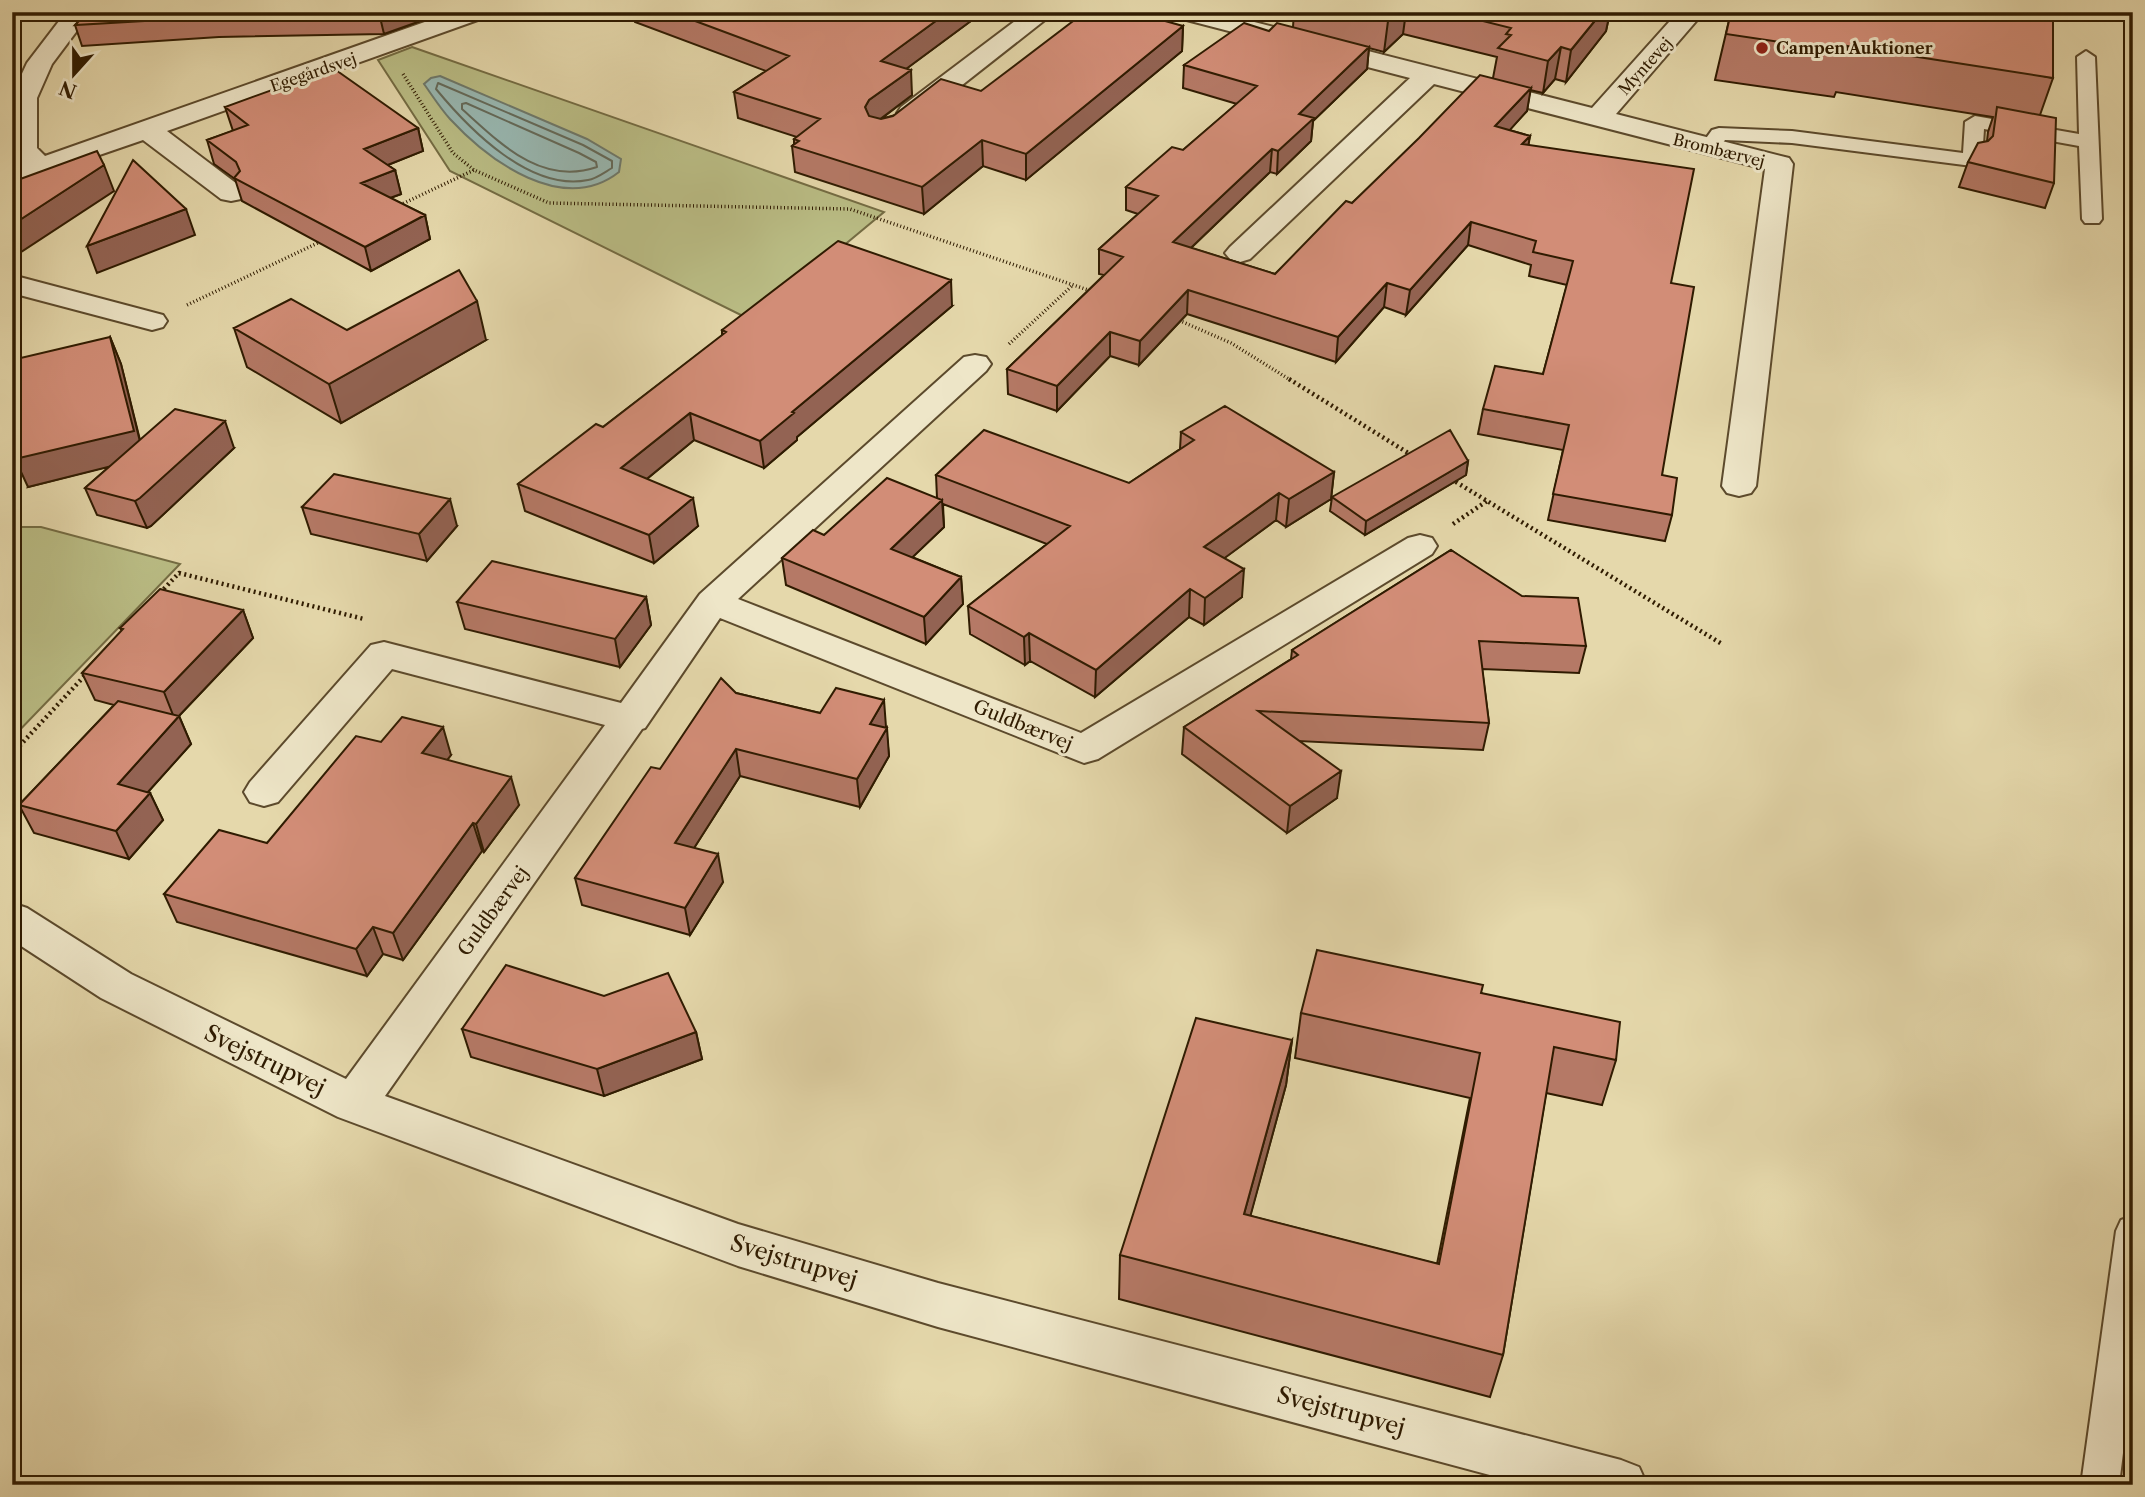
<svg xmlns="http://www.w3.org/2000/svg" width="2145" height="1497" font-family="'Libre Caslon Text',serif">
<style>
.green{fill:#babd85;stroke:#746c43;stroke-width:2}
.water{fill:#98b8b2;stroke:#6e796b;stroke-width:2}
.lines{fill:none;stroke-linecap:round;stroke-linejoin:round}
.shore{stroke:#646a5a;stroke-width:2}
.service-casing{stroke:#5c4a2c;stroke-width:4}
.minor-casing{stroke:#5c4a2c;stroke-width:4}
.path-far1{stroke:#2f1b01;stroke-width:3.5;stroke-dasharray:1 2.5;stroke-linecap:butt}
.path{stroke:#2f1b01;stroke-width:4.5;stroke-dasharray:2 3.5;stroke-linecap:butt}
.service{fill:#eee6c8;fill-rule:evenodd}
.minor{fill:#eee6c8;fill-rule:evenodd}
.wall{fill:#b57966;stroke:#2f1b01;stroke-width:2;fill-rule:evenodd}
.shaded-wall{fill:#936353;stroke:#2f1b01;stroke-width:2}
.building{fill:#d28d77;stroke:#2f1b01;stroke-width:2}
.poi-dot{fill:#8f2418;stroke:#eee6c8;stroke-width:2.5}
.labels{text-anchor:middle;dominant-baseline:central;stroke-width:6;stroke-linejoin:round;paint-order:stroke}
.far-poi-label{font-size:16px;font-weight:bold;fill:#2f1b01;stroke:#eee6c8;text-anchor:start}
.far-street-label{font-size:16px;fill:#2f1b01;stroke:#eee6c8}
.street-label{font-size:19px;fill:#2f1b01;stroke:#eee6c8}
.near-street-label{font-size:23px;fill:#2f1b01;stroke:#eee6c8}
</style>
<rect width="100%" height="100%" fill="#e5d8ab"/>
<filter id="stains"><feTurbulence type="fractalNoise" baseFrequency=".00286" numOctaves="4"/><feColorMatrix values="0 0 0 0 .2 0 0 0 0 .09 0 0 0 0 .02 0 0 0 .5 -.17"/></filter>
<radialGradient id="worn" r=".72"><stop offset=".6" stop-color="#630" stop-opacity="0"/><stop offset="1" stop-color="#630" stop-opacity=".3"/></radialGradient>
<!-- green -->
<path class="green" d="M412 47 884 212 753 321 450 171 378 60Z
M12 527H41L180 564 12 738Z"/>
<!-- water -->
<path class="water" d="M440 76 587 139 621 159 619 172C563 216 489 161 450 119 440 108 432 95 424 84L431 78Z"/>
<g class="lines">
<!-- shore -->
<path class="shore" d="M438 83 583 145 612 161V168C605 172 596 179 588 180 530 192 469 129 436 89Z
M466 103 579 153 596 162 597 167C541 186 501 144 462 109V104Z"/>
<defs>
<path id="service" d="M2086 51 2095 57 2102 219 2099 223H2085L2082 219 2079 146 1984 129 1982 160 1979 164 1972 166 1792 143 1725 140 1716 152H1702L1699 148 1712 130 1719 128 1792 131 1963 153 1965 122 1975 116 2079 134 2077 57Z
M2133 1216V1373L2119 1485H2081L2116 1231 2121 1220Z"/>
<path id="minor" d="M66 12H91L52 64 37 98V148L45 156 453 12H489L486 17 167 131 241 187 245 193 241 199 231 201 221 199 143 140 12 185V168L22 164 12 154V95L27 63Z
M1027 12H1055L919 119 910 121 901 119 897 113 901 107Z
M1172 12H1215L1592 108 1678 12H1704L1616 114 1789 158 1793 164 1756 486 1751 493 1739 496 1727 493 1722 486 1765 169 1434 84 1250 259 1240 262 1230 259 1225 253 1230 247 1410 78 1175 17Z
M12 275 163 315 167 321 163 327 152 330 12 293Z
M975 355 986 357 991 364 986 371 738 599 1081 733 1408 538 1420 535 1432 538 1437 546 1432 554 1098 759 1084 763 720 618 645 728 642 729 385 1096 738 1224 938 1283 1621 1460 1639 1467 1647 1485H1527L938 1327 738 1266 338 1117 101 998 12 940V903L27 908 131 974 346 1079 605 725 392 669 278 802 264 806 250 802 244 792 250 782 371 645 384 642 621 703 700 594 964 357Z"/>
</defs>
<!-- service casing -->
<use href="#service" class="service-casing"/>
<!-- minor casing -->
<use href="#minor" class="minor-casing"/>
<!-- path-far1 -->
<path class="path-far1" d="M403 74 453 153 474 170 549 203 850 209 1094 292
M400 205 474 170
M187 305 322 241
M1176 319 1231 343 1292 381
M1009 344 1073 285"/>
<!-- path -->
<path class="path" d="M1289 379 1413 456
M1451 479 1722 644
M1453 524 1487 501
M160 593 179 573 364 619
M12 754 88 672"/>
<!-- service -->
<use href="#service" class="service"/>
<!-- minor -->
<use href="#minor" class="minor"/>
</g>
<!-- wall -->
<path class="wall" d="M88 12H433L429 18 384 34 219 37 82 46 75 25Z
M633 12H983L907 68 912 95 881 119 981 91 1183 26 1182 51 1026 180 983 166 924 214 795 172 792 146 794 144V139L797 137 738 118 734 92 766 71 635 22Z
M1294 12H1610L1606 31 1566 82 1555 79 1543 93 1530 90 1527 111 1509 130 1530 136 1528 145 1671 283 1662 475 1672 515 1665 541 1548 520 1563 450 1478 434 1483 409 1543 374 1567 285 1529 276 1531 265 1468 245 1406 315 1384 307 1336 362 1187 314 1139 365 1110 356 1057 411 1008 394 1007 369 1104 275 1099 274V249L1138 214 1126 210V187L1183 150 1237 104 1183 88 1184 65 1269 31 1293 27ZM1403 34 1497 57 1493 78 1352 203 1275 274 1191 248 1270 172 1277 174 1311 141 1313 121 1367 69 1369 48 1384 52Z
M1731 12 2053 78 2040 115 2054 183 2045 208 1959 187 1968 162 1987 141 1988 132 1993 117 1836 92 1834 97 1715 80Z
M225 107 418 128 423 151 388 165 395 170 401 194 390 198 425 215 430 239 371 271 242 201 235 179 214 164 207 140 233 131Z
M952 306 797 437V440L764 468 694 440 647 479 698 526 654 563 525 511 518 484 603 427 722 336V330Z
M234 328 347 330 486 340 341 423 247 367Z
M110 337 121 364 140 440 234 448 151 526 147 528 97 515 85 488 110 466 28 487Z
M1181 432 1334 472 1331 499 1286 527 1276 520 1224 558 1242 597 1204 625 1189 617 1095 697 1030 661 1025 665 970 634 968 606 1047 544 943 504 944 527 912 557 961 577 963 604 926 644 786 585 782 558 824 535 937 498 936 475 1129 483 1180 449Z
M1468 461 1466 475 1365 535 1330 511 1332 497Z
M302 507 457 526 427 561 311 534Z
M1451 550 1586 646 1579 673 1482 669 1489 723 1483 750 1299 741 1337 798 1287 833 1182 754 1184 727 1291 659 1292 650Z
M646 597 651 625 620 667 465 629 457 602Z
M243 610 253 638 179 716 191 744 148 792 150 793 163 820 129 859 34 833 19 805 114 705 95 700 82 673 122 631 120 628Z
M736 693 820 713 886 727 889 756 860 807 740 776 694 848 723 882 690 935 582 905 575 878 660 769Z
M381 742 451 755 447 760 519 805 484 852 482 851 403 960 383 954 367 976 177 922 164 894 267 843Z
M1481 993 1616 1060 1602 1105 1546 1093 1503 1355 1490 1397 1119 1299 1120 1255 1292 1040 1286 1085 1250 1216 1437 1264 1470 1098 1295 1058 1301 1013Z
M462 1029 696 1032 702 1059 604 1096 471 1057Z"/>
<!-- shaded-wall -->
<path class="shaded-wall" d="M382 12H433L429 18 384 34 379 13Z
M948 12H983L883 86 881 61Z
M1397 12H1406L1403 34 1384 52 1388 21Z
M1602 12H1610L1606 31 1566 82 1571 50Z
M1183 26 1182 51 1026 180V154Z
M1369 47 1367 69 1313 121 1311 141 1277 174 1278 151 1299 114Z
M1561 47 1555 79 1543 93 1548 61Z
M911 70 912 95 871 126 865 107 869 100Z
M1531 88 1527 111 1492 150 1495 126Z
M418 128 423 151 370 172 364 149Z
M1530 136 1526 159 1522 144Z
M982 140 983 166 924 214 922 187Z
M1272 149 1270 172 1172 266 1173 242Z
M104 165 114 191 12 258V225Z
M395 170 401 194 368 206 361 183Z
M186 209 195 235 97 273 87 246Z
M425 215 430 239 371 271 365 247Z
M1471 222 1468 245 1406 315 1410 290Z
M951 280 952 306 797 437V440L764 468 760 441 792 412Z
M1387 283 1384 307 1336 362 1338 337Z
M1188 290 1187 314 1139 365 1140 341Z
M477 301 486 340 341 423 329 384Z
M1110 332V356L1057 411V386Z
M110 337 121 364 144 458 28 487 15 459Z
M690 413 694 440 626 496 621 468Z
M225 421 234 448 151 526 147 528 135 501Z
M1468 461 1466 475 1365 535 1366 521Z
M1334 472 1331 499 1286 527 1289 499Z
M1279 493 1276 520 1203 574 1204 547Z
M693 498 698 526 654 563 649 535Z
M450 499 457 526 427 561 419 534Z
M942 500 944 527 893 576 891 549Z
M1244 569 1242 597 1204 625 1205 598Z
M961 577 963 604 926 644 924 617Z
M1190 589 1189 617 1095 697 1096 670Z
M646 597 651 625 620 667 615 639Z
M243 610 253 638 175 720 164 692Z
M1029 633 1030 661 1025 665 1024 637Z
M884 700 886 727 872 751 870 724Z
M179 716 191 744 130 812 118 784Z
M443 727 451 755 431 781 422 753Z
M887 728 889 756 860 807 857 779Z
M736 749 740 776 680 870 675 843Z
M1341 771 1337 798 1287 833 1290 806Z
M511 777 519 805 484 852 476 824Z
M150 793 163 820 129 859 116 831Z
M473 823 482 851 403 960 393 933Z
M718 854 723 882 690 935 685 908Z
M373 927 383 954 367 976 356 949Z
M696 1032 702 1059 604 1096 597 1069Z
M1292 1040 1286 1085 1239 1258 1244 1214Z"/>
<!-- building -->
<path class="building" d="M88 12H382L379 13 213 17 75 25Z
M671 12H948L881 61 911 70 869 100 865 107 869 116 881 119 893 116 941 79 981 91 1085 12H1133L1183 26 1026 154 982 140 922 187 792 146 799 141 794 139 820 119 734 92 789 56Z
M1353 12H1397L1388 21Z
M1447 12H1602L1571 50 1561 47 1548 61 1498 48 1511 35 1506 34 1511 28Z
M1731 12H2053V78L1847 46V52L1726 34Z
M1244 23 1269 31 1277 23 1369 47 1299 114 1314 118 1278 151 1272 149 1173 242 1275 274 1346 201 1352 203 1419 138 1480 75 1531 88 1495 126 1530 136 1522 144 1694 169 1671 283 1694 287 1662 475 1677 478 1672 515 1553 494 1569 425 1483 409 1495 366 1543 374 1573 261 1533 252 1536 241 1471 222 1410 290 1387 283 1338 337 1188 290 1140 341 1110 332 1057 386 1007 369 1123 257 1099 249 1158 196 1126 187 1172 147 1183 150 1257 86 1184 65Z
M333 68 418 128 364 149 395 170 361 183 425 215 365 247 234 178 240 171 236 162 207 140 248 125 225 107Z
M1997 107 2056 118 2054 183 1968 162 1978 143 1988 141 1993 136Z
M97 151 104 165 12 225V182Z
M133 160 186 209 87 246Z
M838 241 951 280 792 412 794 413 760 441 690 413 621 468 693 498 649 535 518 484 596 424 603 427 726 332 722 330Z
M459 270 477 301 329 384 234 328 291 299 347 330Z
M110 337 134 431 15 459 12 440V360Z
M1225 406 1334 472 1289 499 1279 493 1204 547 1244 569 1205 598 1190 589 1096 670 1029 633 1024 637 968 606 1070 526 936 475 984 430 1129 483 1194 440 1181 432Z
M175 409 225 421 140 498 135 501 85 488Z
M1450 430 1468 461 1366 521 1332 497Z
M334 474 450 499 419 534 302 507Z
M887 478 942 500 891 549 961 577 924 617 782 558 813 530 824 535Z
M1451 550 1522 596 1578 598 1586 646 1479 641 1489 723 1258 711 1341 771 1290 806 1184 727 1298 655 1292 650Z
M492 561 646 597 615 639 457 602Z
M160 589 243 610 164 692 82 673 123 629 120 628Z
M721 678 736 693 820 713 836 688 884 700 870 724 887 728 857 779 736 749 675 843 718 854 685 908 575 878 651 767 660 769Z
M118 701 179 716 118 784 150 793 116 831 19 805Z
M402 717 443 727 422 753 511 777 476 824 473 823 393 933 373 927 356 949 164 894 219 830 267 843 356 736 381 742Z
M1317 950 1483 985 1481 993 1620 1022 1616 1060 1554 1047 1503 1355 1120 1255 1196 1018 1292 1040 1244 1214 1439 1264 1480 1053 1301 1013Z
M506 965 604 996 668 973 696 1032 597 1069 462 1029Z"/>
<!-- markers -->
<circle class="poi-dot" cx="1762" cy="48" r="7"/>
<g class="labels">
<!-- far-poi labels -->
<g class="far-poi-label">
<text x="1776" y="48">Campen Auktioner</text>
</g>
<!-- far-street labels -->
<g class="far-street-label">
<text transform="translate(1645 66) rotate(-48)">Myntevej</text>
<text transform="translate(313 72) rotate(-19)">Egegårdsvej</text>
<text transform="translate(1719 150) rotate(14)">Brombærvej</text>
</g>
<!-- street labels -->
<g class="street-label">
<text transform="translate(1023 725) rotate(22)">Guldbærvej</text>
<text transform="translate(493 911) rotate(-54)">Guldbærvej</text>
</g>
<!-- near-street labels -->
<g class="near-street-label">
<text transform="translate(265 1060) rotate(26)">Svejstrupvej</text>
<text transform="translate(794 1261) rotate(17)">Svejstrupvej</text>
<text transform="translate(1341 1411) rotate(15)">Svejstrupvej</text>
</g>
</g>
<!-- margin -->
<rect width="2145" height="1497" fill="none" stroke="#e5d8ab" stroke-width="42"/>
<rect x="14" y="14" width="2117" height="1469" fill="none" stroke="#2f1b01" stroke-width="3.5"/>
<rect x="21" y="21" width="2103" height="1455" fill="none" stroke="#2f1b01" stroke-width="2"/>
<!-- north arrow -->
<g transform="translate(74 74) rotate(201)" stroke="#eee6c8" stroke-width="5" paint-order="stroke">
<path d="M0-5L12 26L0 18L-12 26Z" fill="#2f1b01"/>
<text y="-10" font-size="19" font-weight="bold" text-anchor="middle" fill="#2f1b01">N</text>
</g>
<rect width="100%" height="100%" filter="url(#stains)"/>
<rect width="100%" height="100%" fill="url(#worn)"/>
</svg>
